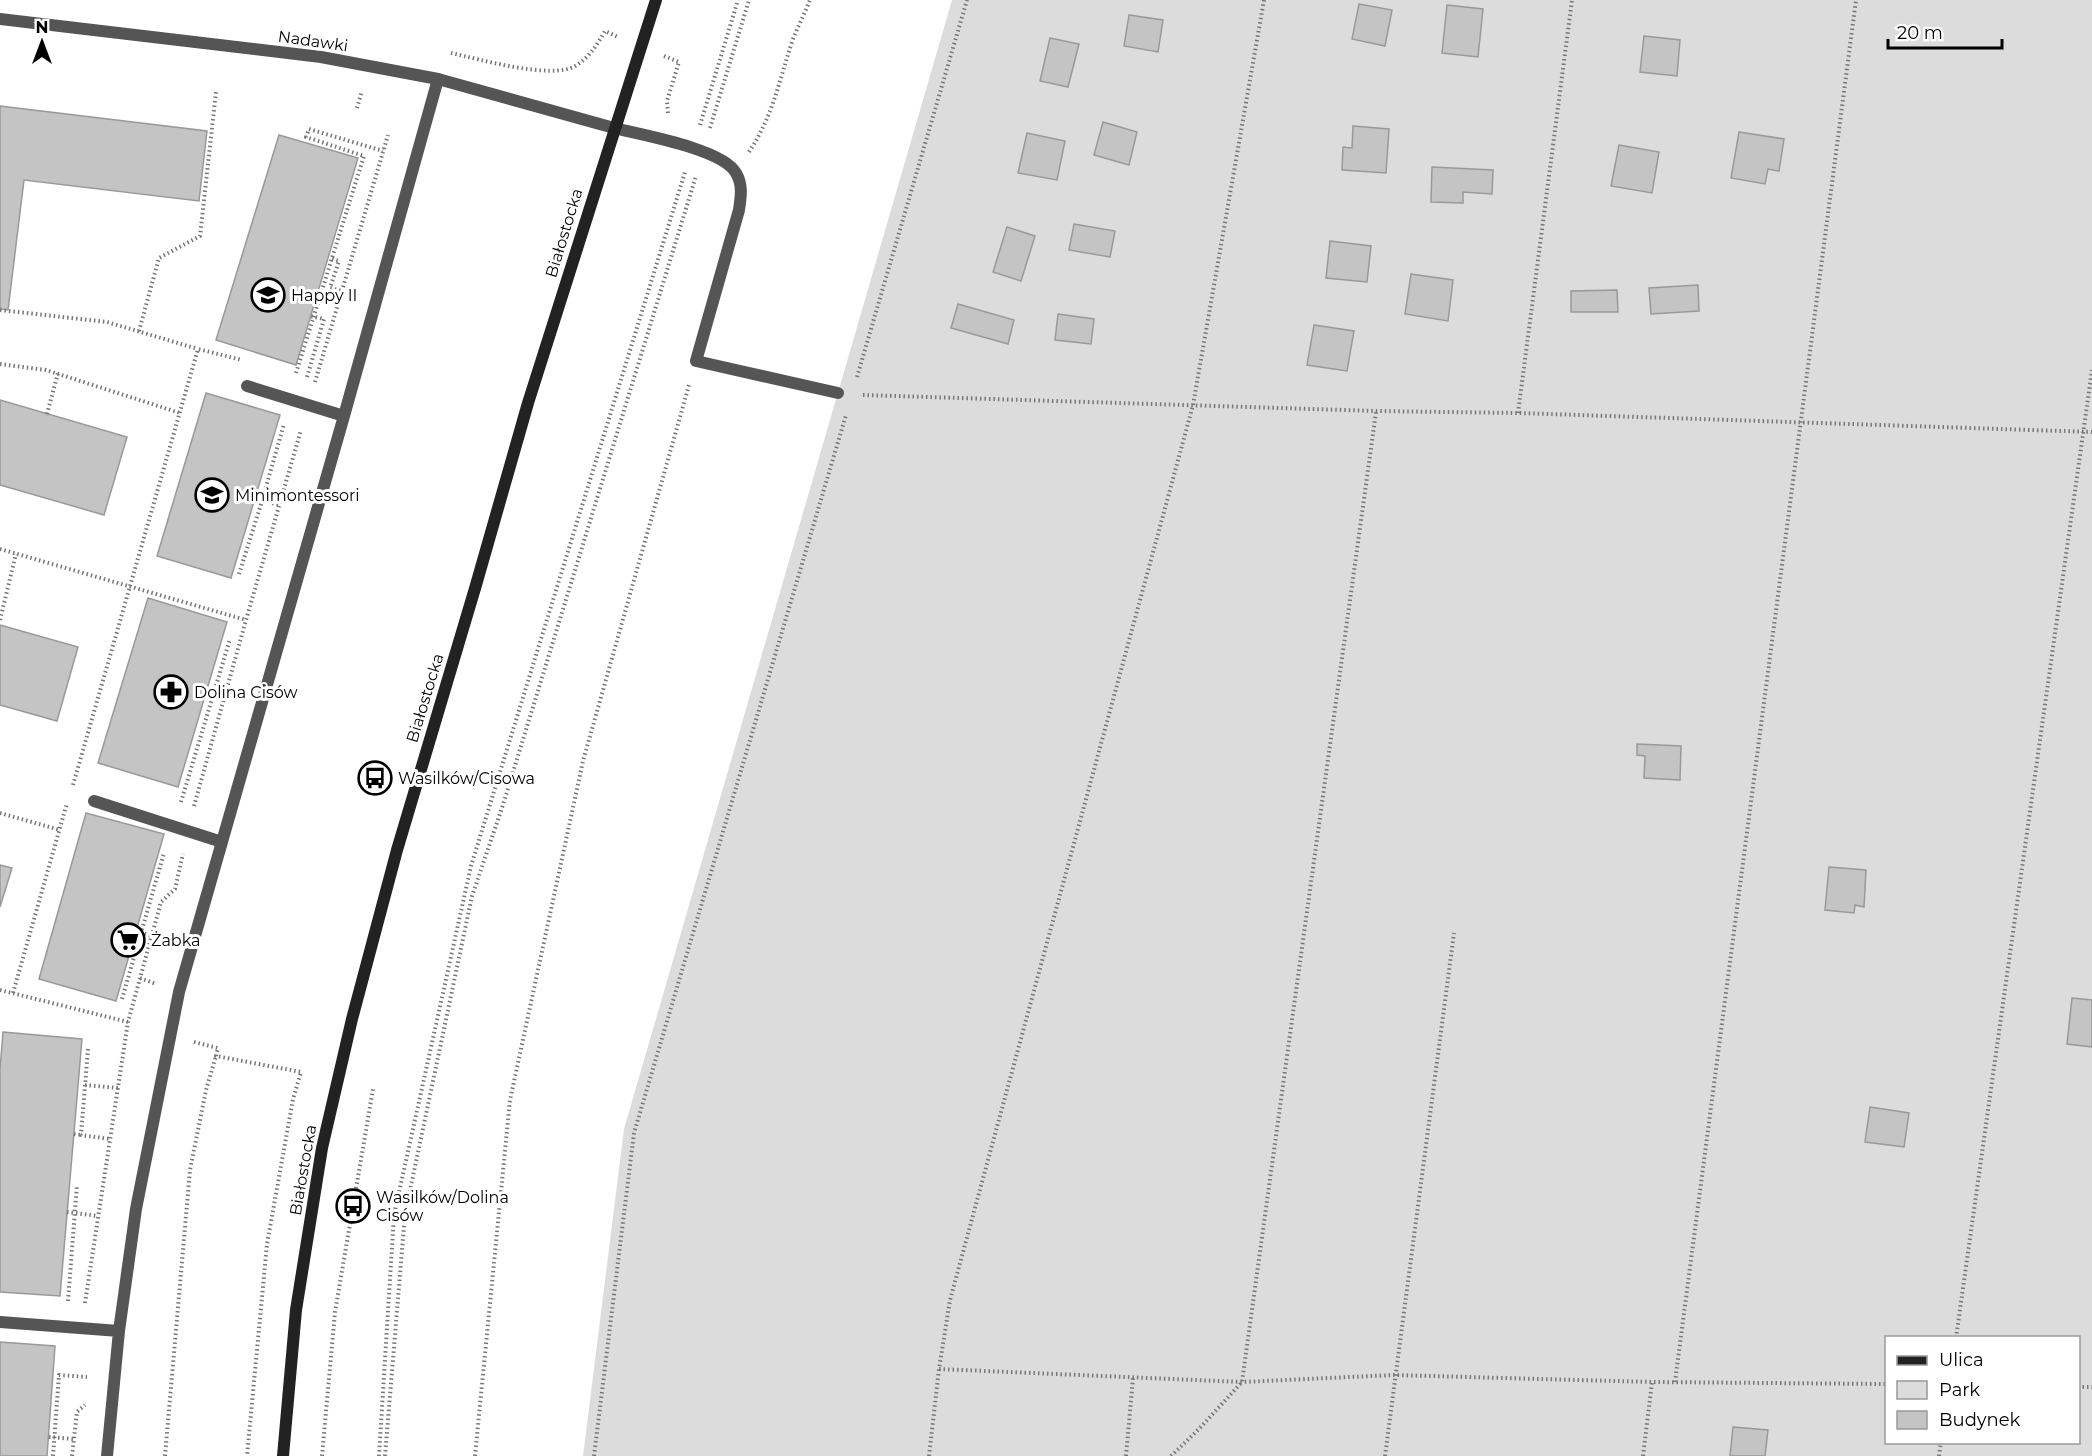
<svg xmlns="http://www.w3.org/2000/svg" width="2092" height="1456" font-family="Montserrat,sans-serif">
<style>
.green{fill:#dcdcdc;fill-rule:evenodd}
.building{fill:#c4c4c4;stroke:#999;stroke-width:1.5}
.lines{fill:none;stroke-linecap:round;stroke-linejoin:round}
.path{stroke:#777;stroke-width:4;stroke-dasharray:1.5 3;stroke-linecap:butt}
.service{stroke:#555;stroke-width:12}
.minor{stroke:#555;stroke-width:12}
.secondary{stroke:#222;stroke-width:12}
.labels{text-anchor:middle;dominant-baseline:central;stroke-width:6;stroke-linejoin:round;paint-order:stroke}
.street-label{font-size:16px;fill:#000;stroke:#fff}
.poi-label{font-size:16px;fill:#000;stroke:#fff;text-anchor:start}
</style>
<rect width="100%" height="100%" fill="#fff"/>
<!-- green -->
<path class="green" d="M952 0H2092V1456H583L624 1129ZM1886 1338H2078V1442H1886Z"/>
<!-- building -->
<path class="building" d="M1359 4 1392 10 1385 46 1352 39Z
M1447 5 1483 9 1478 57 1442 53Z
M1129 15 1163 20 1158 52 1124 46Z
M1644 36 1680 40 1677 76 1640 72Z
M1050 38 1079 44 1068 87 1040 81Z
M0 106 207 131 199 201 24 180 8 310 0 309Z
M1103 122 1137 132 1129 165 1094 155Z
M1353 126 1389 129 1386 173 1342 170 1343 147 1352 148Z
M1739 132 1784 139 1779 171 1768 169 1765 184 1731 178Z
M1027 133 1065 141 1057 180 1018 173Z
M279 135 358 158 296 365 216 340Z
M1619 145 1659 152 1652 193 1611 186Z
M1432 167 1493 170 1492 194 1463 192V203L1431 202Z
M1074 224 1115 231 1110 257 1069 250Z
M1007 227 1035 236 1021 281 993 272Z
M1330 241 1371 246 1367 282 1326 278Z
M1411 274 1453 280 1448 321 1405 314Z
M1698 285 1699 311 1651 314 1649 288Z
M1617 290 1618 312H1571V291Z
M958 304 1014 320 1008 344 951 328Z
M1058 314 1094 319 1091 344 1055 340Z
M1314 325 1354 331 1347 371 1307 365Z
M206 393 280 415 231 578 157 556Z
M0 400 127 437 104 515 0 485Z
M148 598 227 622 178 787 98 763Z
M0 625 78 647 57 721 0 705Z
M1637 744 1681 746 1680 780 1644 778 1645 756 1637 755Z
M86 813 164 834 116 1001 39 979Z
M0 865 12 868 0 907Z
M1829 867 1866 870 1864 907 1855 905 1854 913 1825 910Z
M2072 998 2092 1000V1047L2067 1044Z
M3 1032 82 1039 60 1296 0 1292V1069Z
M1870 1107 1909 1113 1904 1147 1865 1142Z
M0 1342 55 1346 47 1456H0Z
M1733 1427 1768 1430 1765 1456H1730Z"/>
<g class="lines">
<!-- path -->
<path class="path" d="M1264 0 1193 405 950 1300 939 1369 1242 1382 1394 1375 1652 1382 1886 1384
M451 53C479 59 551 80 575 66 589 58 597 45 605 31L618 37
M664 56 679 62 667 101 668 114
M357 108 362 91
M700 125 738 0
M710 128 749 0
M749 152C774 114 779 80 793 39 798 26 805 13 810 0
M332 259 339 261 330 288 342 291
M0 310 107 322 198 349
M139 331 159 258 200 236 216 92
M0 364 46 370 180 413
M296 373 364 156 306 137 309 129 383 151
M307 377 324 319 310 316
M857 377 967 0
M315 382 388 135
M863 395 1376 411 1518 413 2092 432
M1518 413 1572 0
M47 414 58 373
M255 498 279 505
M0 549 246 620
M239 574 262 501 284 424
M0 620 16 554
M73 785 198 349 242 360
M181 802 230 639
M194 806 246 620 301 430
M0 813 60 830
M136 931 152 936
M140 978 156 984
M0 990 128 1022
M13 993 67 803
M122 999 164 853
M194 1042 218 1048 216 1056 301 1072 293 1099 267 1244 247 1456
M88 1049 81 1135 110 1139
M85 1085 118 1088
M74 1134 81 1135
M67 1212 98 1216
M68 1301 77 1185
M85 1303 128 1022 161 902 175 889 183 854
M1956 1338 2092 370
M1675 1382 1856 0
M2078 1387H2092
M49 1437 74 1439
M53 1456 59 1375 87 1377
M72 1456 77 1412 85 1405
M165 1456 190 1170 206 1090 216 1056
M322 1456 335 1312 373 1089
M379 1456 394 1215 471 866 685 172
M385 1456 405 1214 472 896 502 808 696 176
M475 1456 510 1100 583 761 689 385
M594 1456 634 1133 846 415
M929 1456 939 1369
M1126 1456 1133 1378
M1171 1456 1199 1429 1242 1382 1376 412
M1385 1456 1454 933
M1643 1456 1652 1382
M1939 1456 1941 1442"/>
<!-- service -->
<path class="service" d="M614 128C642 135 723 149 736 173 743 185 741 196 739 210L696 361 838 393
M247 386 344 416
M94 801 222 842
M0 1322 119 1331
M107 1456 119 1331 136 1209 179 992 344 416 438 79"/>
<!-- minor -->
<path class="minor" d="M0 19 321 57 438 79 614 128"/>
<!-- secondary -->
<path class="secondary" d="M283 1456 296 1310 322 1148 352 1019 397 850 476 585 528 403 656 0"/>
</g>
<!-- icons -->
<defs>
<symbol id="school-ring" viewBox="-11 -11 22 22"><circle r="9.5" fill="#fff" stroke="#000" stroke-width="1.5"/><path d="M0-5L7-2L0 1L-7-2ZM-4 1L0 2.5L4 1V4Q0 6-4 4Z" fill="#000"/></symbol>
<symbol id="pharmacy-ring" viewBox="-11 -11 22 22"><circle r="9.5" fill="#fff" stroke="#000" stroke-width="1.5"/><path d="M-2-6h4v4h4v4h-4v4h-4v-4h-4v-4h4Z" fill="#000"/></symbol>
<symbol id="bus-ring" viewBox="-11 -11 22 22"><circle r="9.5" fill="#fff" stroke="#000" stroke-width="1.5"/><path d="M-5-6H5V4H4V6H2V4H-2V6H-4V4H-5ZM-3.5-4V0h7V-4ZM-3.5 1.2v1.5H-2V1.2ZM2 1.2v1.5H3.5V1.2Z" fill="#000"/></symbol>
<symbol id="supermarket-ring" viewBox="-11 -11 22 22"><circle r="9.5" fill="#fff" stroke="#000" stroke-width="1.5"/><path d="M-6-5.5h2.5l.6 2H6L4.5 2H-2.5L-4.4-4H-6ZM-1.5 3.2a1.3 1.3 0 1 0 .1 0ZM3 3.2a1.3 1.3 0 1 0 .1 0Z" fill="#000"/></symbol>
</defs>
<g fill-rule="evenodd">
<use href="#school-ring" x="249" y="276" width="38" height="38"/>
<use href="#school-ring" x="193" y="476" width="38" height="38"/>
<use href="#pharmacy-ring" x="152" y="673" width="38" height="38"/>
<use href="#bus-ring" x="356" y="759" width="38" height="38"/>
<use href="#supermarket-ring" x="109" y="921" width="38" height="38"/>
<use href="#bus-ring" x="334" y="1187" width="38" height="38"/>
</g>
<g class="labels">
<!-- street labels -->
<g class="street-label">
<text transform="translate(313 41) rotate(8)">Nadawki</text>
<text transform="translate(564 233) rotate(-73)">Białostocka</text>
<text transform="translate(425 698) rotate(-73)">Białostocka</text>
<text transform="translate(303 1170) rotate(-80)">Białostocka</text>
</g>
<!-- poi labels -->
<g class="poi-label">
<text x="291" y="295">Happy II</text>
<text x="235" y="495">Minimontessori</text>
<text x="194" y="692">Dolina Cisów</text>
<text x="398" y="778">Wasilków/Cisowa</text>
<text x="151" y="940">Żabka</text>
<text x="376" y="1197">Wasilków/Dolina<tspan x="376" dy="18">Cisów</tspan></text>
</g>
</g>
<!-- legend -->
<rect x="1885" y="1336" width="195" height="108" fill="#ffffff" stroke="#999999" stroke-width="1.5"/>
<rect x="1897" y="1356" width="30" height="9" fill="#222222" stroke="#999999" stroke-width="1.5"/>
<text x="1939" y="1366" font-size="18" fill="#000000">Ulica</text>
<rect x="1897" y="1381" width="30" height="18" fill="#dcdcdc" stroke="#999999" stroke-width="1.5"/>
<text x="1939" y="1396" font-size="18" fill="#000000">Park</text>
<rect x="1897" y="1411" width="30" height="18" fill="#c4c4c4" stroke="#999999" stroke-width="1.5"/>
<text x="1939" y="1426" font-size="18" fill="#000000">Budynek</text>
<!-- north arrow -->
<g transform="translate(42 42)" stroke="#ffffff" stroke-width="4.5" paint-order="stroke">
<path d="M0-4.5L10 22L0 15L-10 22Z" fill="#000000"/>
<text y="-9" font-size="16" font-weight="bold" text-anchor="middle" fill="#000000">N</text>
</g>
<!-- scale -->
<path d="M1888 39v9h114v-9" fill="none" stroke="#000000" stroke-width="3"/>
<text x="1897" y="39" font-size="18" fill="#000000" stroke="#ffffff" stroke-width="4.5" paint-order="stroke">20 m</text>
</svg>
